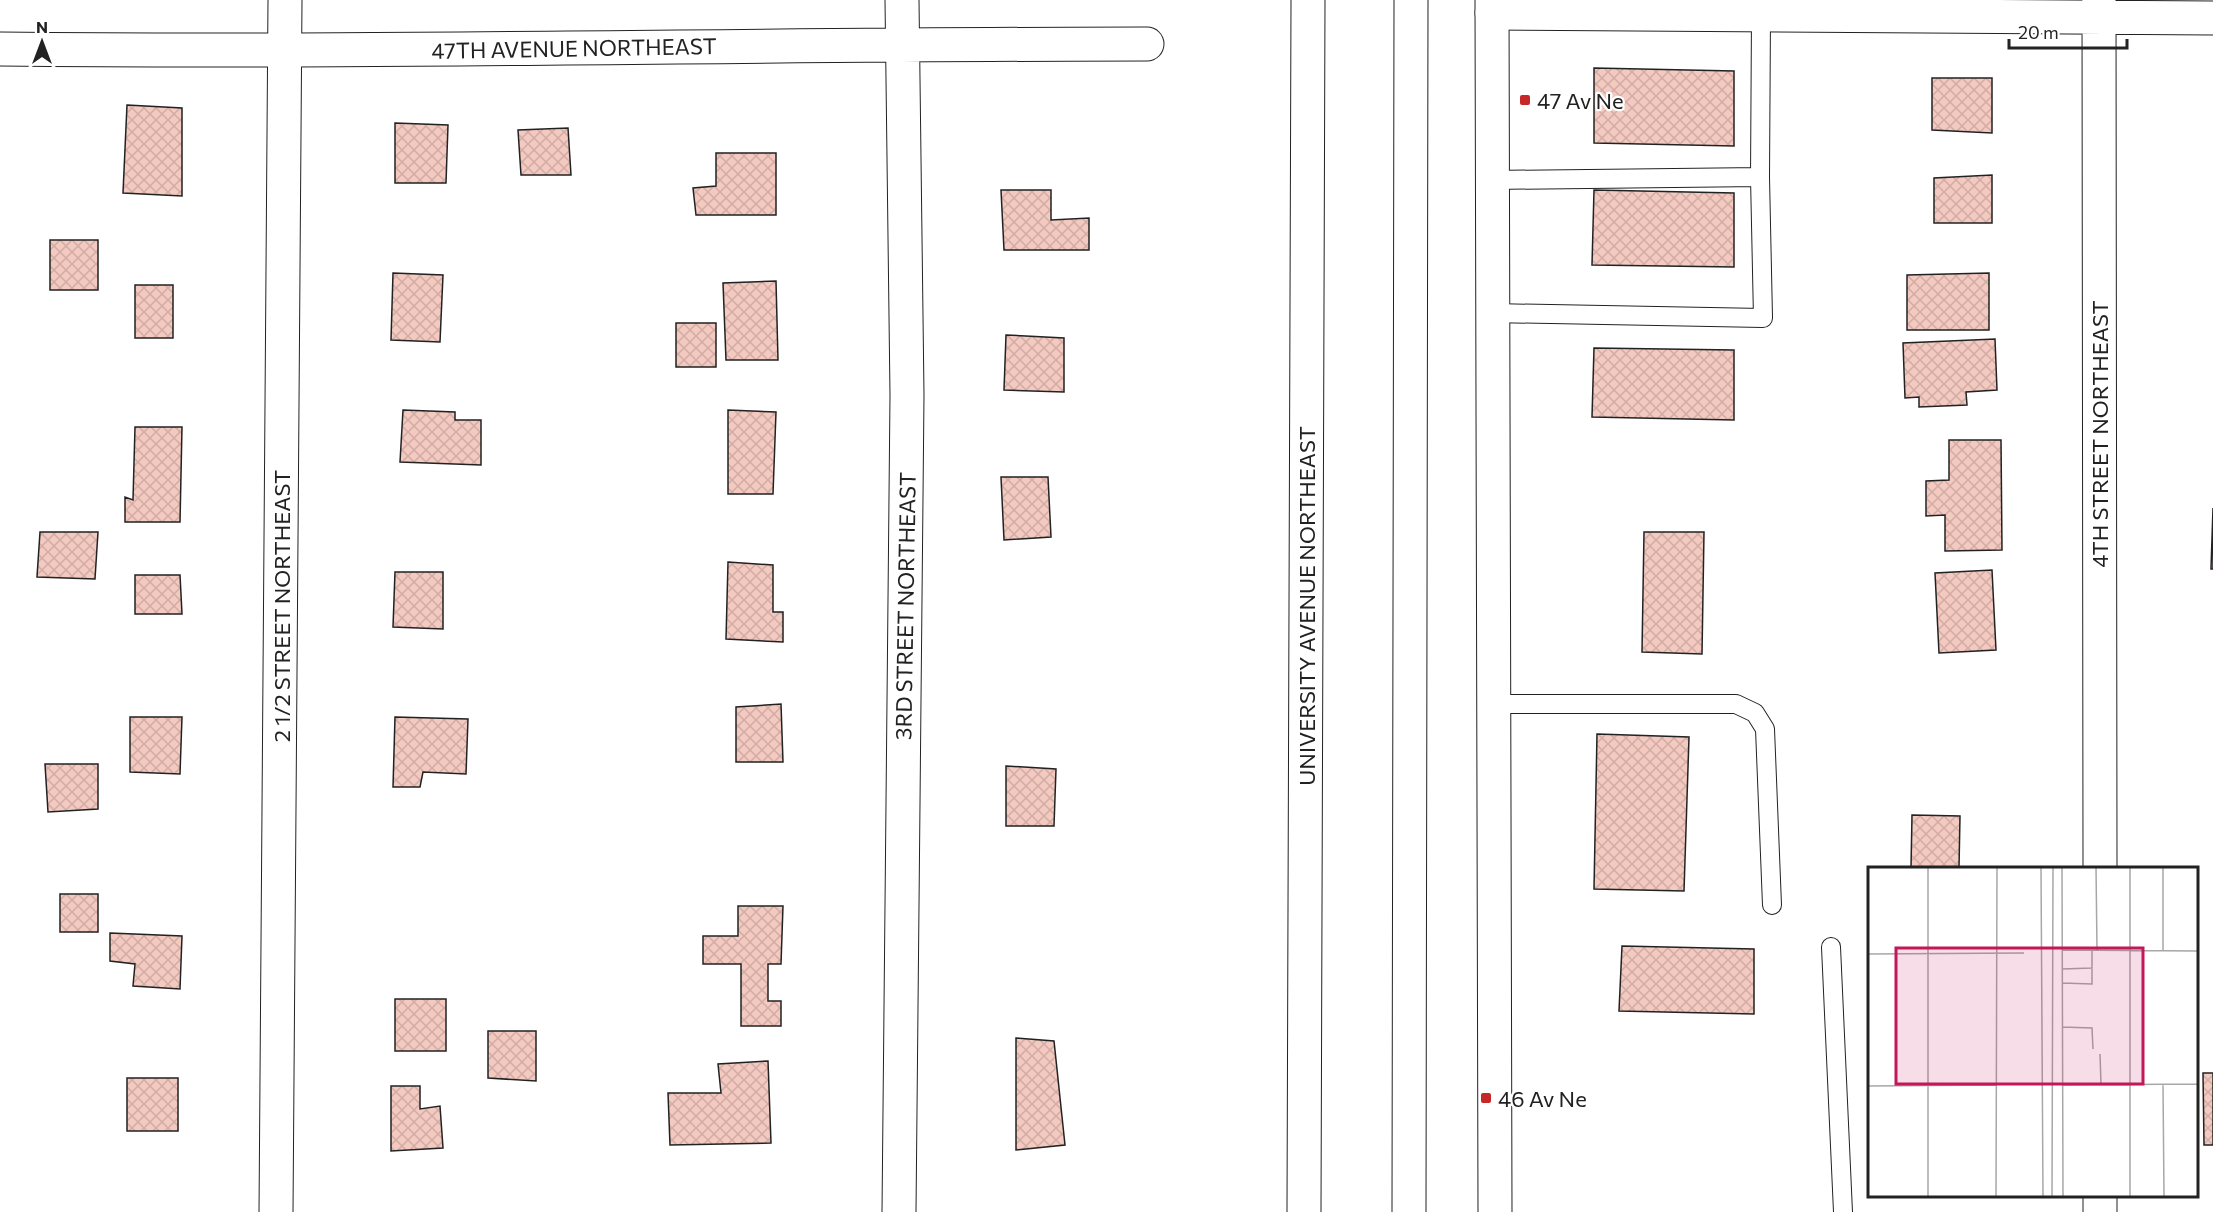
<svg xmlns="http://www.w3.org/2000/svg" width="2213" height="1212" font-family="Commissioner,sans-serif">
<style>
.building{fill:url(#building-cross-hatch);stroke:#222;stroke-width:1.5}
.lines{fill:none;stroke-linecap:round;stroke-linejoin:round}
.service-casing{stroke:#222;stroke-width:20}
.minor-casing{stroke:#222;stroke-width:35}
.tertiary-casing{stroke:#222;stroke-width:35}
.primary-casing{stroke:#222;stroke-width:35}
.service{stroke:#fff;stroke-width:18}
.minor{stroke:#fff;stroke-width:33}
.tertiary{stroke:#fff;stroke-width:33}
.primary{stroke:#fff;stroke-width:33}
.poi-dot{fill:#c62828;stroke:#fff;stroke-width:2}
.labels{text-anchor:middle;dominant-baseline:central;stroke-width:4.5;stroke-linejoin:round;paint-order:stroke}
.street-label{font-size:22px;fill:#222;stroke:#fff}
.poi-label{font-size:22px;fill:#222;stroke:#fff;text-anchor:start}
.inset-road{fill:none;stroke:#a7a7a7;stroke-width:1.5}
.view{fill:#c2185b;fill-opacity:0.15;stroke:#c2185b;stroke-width:3}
.inset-edge{fill:none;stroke:#222;stroke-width:3}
</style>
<defs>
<pattern id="building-cross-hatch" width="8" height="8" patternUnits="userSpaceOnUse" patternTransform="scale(1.5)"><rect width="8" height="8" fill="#f3c9c0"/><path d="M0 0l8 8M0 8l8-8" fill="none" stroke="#d0aca5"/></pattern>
</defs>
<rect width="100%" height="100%" fill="#fff"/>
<!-- building -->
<path class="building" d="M1594 68 1734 71V146L1594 143Z
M1932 78H1992V133L1932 130Z
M127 105 182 108V196L123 193Z
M395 123 448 125 446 183H395Z
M568 128 571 175H521L518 130Z
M716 153H776V215H696L693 188 716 186Z
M1992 175V223H1934V178Z
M1001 190H1051V220L1089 218V250H1004Z
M1594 190 1734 193V267L1592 265Z
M50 240H98V290H50Z
M393 273 443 275 440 342 391 340Z
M1989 273V330H1907V275Z
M776 281 778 360H726L723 283Z
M135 285H173V338H135Z
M676 323H716V367H676Z
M1006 335 1064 338V392L1004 390Z
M1995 339 1997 390 1966 392 1967 405 1919 407V397L1905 398 1903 343Z
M1594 348 1734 350V420L1592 417Z
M403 410 455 412V420H481V465L400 462Z
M728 410 776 412 773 494H728Z
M135 427H182L180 522H125V497L133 500Z
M1949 440H2001L2002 550 1945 551V515L1926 516V481L1949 480Z
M1001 477H1048L1051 537 1004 540Z
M2213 508V569H2211Z
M40 532H98L95 579 37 577Z
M1644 532H1704L1702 654 1642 652Z
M728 562 773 565V612H783V642L726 639Z
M1992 570 1996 650 1939 653 1935 573Z
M395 572H443V629L393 627Z
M135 575H180L182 614H135Z
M781 704 783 762H736V707Z
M130 717H182L180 774 130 772Z
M395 717 468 719 466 774 423 772 420 787H393Z
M1597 734 1689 737 1684 891 1594 889Z
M45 764H98V809L48 812Z
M1006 766 1056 769 1054 826H1006Z
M1912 815 1960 816 1959 868H1911Z
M60 894H98V932H60Z
M738 906H783L781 964H768V1001H781V1026H741V964H703V936H738Z
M110 933 182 936 180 989 133 986 135 964 110 961Z
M1622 946 1754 949V1014L1619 1011Z
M395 999H446V1051H395Z
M488 1031H536V1081L488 1078Z
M1016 1038 1054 1041 1065 1145 1016 1150Z
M768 1061 771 1143 670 1145 668 1093H721L718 1064Z
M2203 1073H2213V1145H2204Z
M127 1078H178V1131H127Z
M391 1086H420V1109L440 1106 443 1148 391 1151Z"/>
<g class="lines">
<defs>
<path id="service" d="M1492 180 1760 177 1761 15
M1492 313 1763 318 1760 177
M1493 704H1736L1755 713 1765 729 1772 905
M1831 947 1843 1212"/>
<path id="minor" d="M2099 0 2100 868
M1492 13 2213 18
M0 49C382 53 765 44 1147 44
M2100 1196V1212
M276 1212 285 0
M899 1212 907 395 902 0"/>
<path id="tertiary" d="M1492 0 1495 1212"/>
<path id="primary" d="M1304 1212 1308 0
M1409 1212 1411 0"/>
</defs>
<!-- service casing -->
<use href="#service" class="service-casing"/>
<!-- minor casing -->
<use href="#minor" class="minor-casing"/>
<!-- tertiary casing -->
<use href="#tertiary" class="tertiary-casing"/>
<!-- primary casing -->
<use href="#primary" class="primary-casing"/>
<!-- service -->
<use href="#service" class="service"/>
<!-- minor -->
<use href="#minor" class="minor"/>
<!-- tertiary -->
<use href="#tertiary" class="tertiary"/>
<!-- primary -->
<use href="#primary" class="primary"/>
</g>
<!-- markers -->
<g class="poi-dot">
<rect x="1519" y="94" width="12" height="12" rx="3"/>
<rect x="1480" y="1092" width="12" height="12" rx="3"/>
</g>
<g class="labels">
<!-- street labels -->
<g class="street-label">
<text transform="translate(574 48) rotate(-1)">47TH AVENUE NORTHEAST</text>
<text transform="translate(2099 434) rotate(-90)">4TH STREET NORTHEAST</text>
<text transform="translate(281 606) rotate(-90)">2 1/2 STREET NORTHEAST</text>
<text transform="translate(905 606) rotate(-89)">3RD STREET NORTHEAST</text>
<text transform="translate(1306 606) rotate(-90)">UNIVERSITY AVENUE NORTHEAST</text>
</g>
<!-- poi labels -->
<g class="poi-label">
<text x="1537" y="100">47 Av Ne</text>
<text x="1498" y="1098">46 Av Ne</text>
</g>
</g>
<!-- overview -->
<g transform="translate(1868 867)">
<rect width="330" height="330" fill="#fff"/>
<path class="inset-road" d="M60 0V330M173 0 175 330M194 0 195 330M228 0 229 83M262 0V330M194 83 330 84M295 84V0M0 87 156 86M194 102 224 101V83M330 102V283M194 116 224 117V101M194 160 224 161 225 182M232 187 233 217M295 217 296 330M195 218 330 217M0 219 128 218M128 330 129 0M184 330 185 0"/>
<path class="view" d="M28 81H275V217H28Z"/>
<rect width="330" height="330" class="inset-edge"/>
</g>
<!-- north arrow -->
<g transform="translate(42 42)" stroke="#ffffff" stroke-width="4.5" paint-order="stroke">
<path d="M0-4.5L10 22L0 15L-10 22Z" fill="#222222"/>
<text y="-9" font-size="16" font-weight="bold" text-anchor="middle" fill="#222222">N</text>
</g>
<!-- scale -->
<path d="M2009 39v9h118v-9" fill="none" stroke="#222222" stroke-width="3"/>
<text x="2018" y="39" font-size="18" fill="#222222" stroke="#ffffff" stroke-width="4.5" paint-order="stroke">20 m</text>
</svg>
